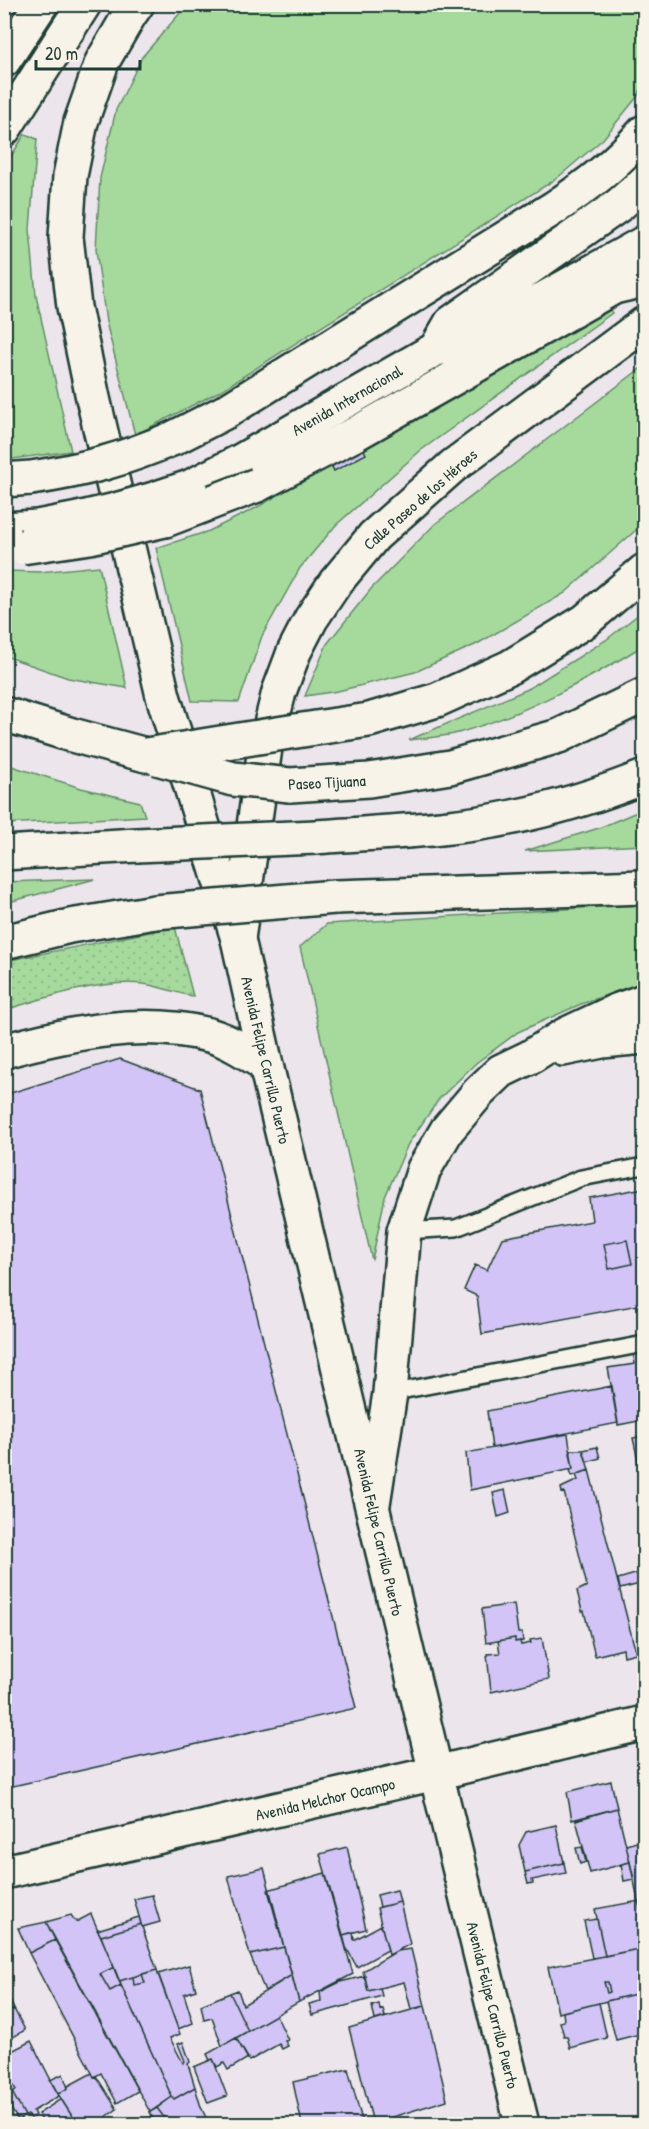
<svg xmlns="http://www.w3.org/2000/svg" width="649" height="2129" font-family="'Patrick Hand',sans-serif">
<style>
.green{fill:#a6da9d;stroke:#628c68;stroke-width:1.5}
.park{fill:url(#park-dots);stroke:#628c68;stroke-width:1.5}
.building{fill:#d2c4f6;stroke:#1f3d34;stroke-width:1.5;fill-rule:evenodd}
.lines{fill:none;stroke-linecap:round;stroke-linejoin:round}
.lane-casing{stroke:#1f3d34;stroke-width:20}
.secondary-casing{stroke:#1f3d34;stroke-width:38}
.primary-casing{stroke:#1f3d34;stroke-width:38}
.highway-casing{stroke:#1f3d34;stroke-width:38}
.lane{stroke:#f7f3e8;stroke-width:15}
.secondary{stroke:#f7f3e8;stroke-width:33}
.primary{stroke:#f7f3e8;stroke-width:33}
.highway{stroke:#f7f3e8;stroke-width:33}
.primary-bridge-casing{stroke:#1f3d34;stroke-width:38;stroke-linecap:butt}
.highway-bridge-casing{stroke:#1f3d34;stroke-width:38;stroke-linecap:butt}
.primary-bridge{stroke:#f7f3e8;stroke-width:33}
.highway-bridge{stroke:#f7f3e8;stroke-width:33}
.labels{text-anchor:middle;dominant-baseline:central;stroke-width:6;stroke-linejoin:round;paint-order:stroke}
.street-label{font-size:16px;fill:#1f3d34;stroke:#f7f3e8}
</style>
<defs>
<pattern id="park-dots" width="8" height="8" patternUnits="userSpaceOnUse" patternTransform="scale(1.5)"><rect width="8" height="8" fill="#a6da9d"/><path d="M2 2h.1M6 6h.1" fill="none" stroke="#8ebc88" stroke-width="1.8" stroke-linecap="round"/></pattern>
</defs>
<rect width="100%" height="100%" fill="#ece5ec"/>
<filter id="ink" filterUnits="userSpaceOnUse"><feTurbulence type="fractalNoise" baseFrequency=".0167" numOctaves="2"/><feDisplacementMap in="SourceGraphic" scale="12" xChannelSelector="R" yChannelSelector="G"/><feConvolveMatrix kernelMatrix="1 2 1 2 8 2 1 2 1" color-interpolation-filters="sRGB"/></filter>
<g filter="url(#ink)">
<!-- green -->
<path class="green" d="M187 5H644V83L637 97 603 139 556 179 220 391 135 435 106 322 96 249 100 178 116 110 142 57Z
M25 134 37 139 30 229 36 296 71 451 5 460V166Z
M608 303 612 313 420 451 336 525 300 568 262 636 239 702 192 701 156 548 209 531 256 508Z
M644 366V523L565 593 477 644 415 672 338 691 305 696 327 644 371 589 435 524Z
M99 566 127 688 68 678 5 656V571L40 572Z
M644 610V645C586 681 525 714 458 733 443 737 425 738 409 740L528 689 606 640Z
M5 764 81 788 140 802 145 816 5 824Z
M644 809V845L525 851 599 828Z
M95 879 5 903V882Z
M644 904V982L581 1004 518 1032 476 1063 439 1099 408 1144 385 1197 372 1260 300 947 327 924Z"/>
<!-- park -->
<path class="park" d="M175 927 193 996C176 993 159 986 143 984 101 979 45 998 5 1010V961Z"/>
<!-- building -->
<path class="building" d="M349 422 366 454 334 471 318 439Z
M120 1059 200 1089 356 1708 4 1788V1095Z
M644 1188V1304L482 1334 477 1296 464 1290 475 1265 487 1270 502 1238 592 1221 589 1198ZM627 1240 632 1264 609 1269 604 1244Z
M627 1240 632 1264 609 1269 604 1244Z
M644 1349V1420L618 1425 608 1368 635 1364 633 1352Z
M612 1386 618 1423 492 1448 487 1411Z
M568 1434 573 1469 470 1490 466 1453Z
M644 1436V1464L639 1465 633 1438Z
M597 1447 600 1458 587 1462 583 1450Z
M572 1450H583L589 1470 572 1476 570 1470 573 1469 570 1453Z
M589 1470 636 1653 624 1656 623 1649 595 1656 584 1611H582L577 1591 587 1586 564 1492 562 1493 561 1488 578 1480 576 1475Z
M505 1490 510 1513 498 1517 493 1493Z
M644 1566V1583L640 1567Z
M642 1572 644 1583 620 1589 618 1579Z
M514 1604 518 1633H522L523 1641 515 1642V1638L486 1643 482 1609Z
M515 1638V1642L520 1641 521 1645 531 1643 530 1640 542 1638 549 1679 491 1692 487 1654 500 1653 498 1641Z
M611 1781 617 1808 572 1820 567 1792Z
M617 1808 630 1862 590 1873 576 1820Z
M556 1825 564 1863 525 1872 519 1845 526 1832Z
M644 1840V1903L639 1904 626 1845Z
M347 1847 366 1929 343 1935 320 1854Z
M582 1847 586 1862 580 1864 576 1848Z
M630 1862 634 1879 624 1881 621 1864Z
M564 1863 566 1873 532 1880 533 1883 528 1884 525 1872Z
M264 1868 284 1947 250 1955 228 1876Z
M325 1873 353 1974 299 2002 268 1890Z
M397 1890 400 1902 380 1907 377 1895Z
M152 1895 160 1922 142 1927 134 1899Z
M639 1901 644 1925V1948L605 1956 595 1909Z
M400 1902 410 1944 389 1955 377 1908Z
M644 1903V1925L639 1904Z
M91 1914 114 1967 100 1974 110 1991 121 1985 172 2097 150 2112 46 1922 71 1915 76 1922Z
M139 1917 141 1924 101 1936 97 1930Z
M597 1919 605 1956 592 1958 584 1921Z
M46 1922 55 1940 29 1953 18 1928Z
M141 1924 157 1970 119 1981 101 1936Z
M381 1925 388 1950 357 1967 346 1947 343 1935 353 1932 354 1940Z
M55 1940 138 2091 117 2103 101 2073 94 2077 92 2073 29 1953Z
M284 1947 292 1975 265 1991 250 1955Z
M644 1948V1992L558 2013 548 1967ZM604 1982H608L610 1992 607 1993Z
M411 1949 425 2006 411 2009 404 1982 368 1991 363 1971 397 1951Z
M189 1965 196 1990 184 1994 193 2023 178 2029 158 1974Z
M114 1967 121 1985 110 1991 100 1974Z
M157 1970 180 2034 170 2038 183 2063 185 2061 178 2044 183 2042 190 2062 188 2064 195 2087 174 2099 172 2097 119 1981 133 1977 134 1985 145 1983 142 1974Z
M142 1974 145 1983 134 1985 133 1977Z
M292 1975 299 2002 248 2031 230 1993 238 1990 243 2005Z
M365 1976 368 1991 380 1988 382 1996 312 2015 309 2004 321 2001 320 1992 340 1982Z
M604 1982H608L610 1992 607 1993Z
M230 1993 248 2031 222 2046 212 2018 204 2020 201 2005Z
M640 1993 644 2003V2033L616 2040 606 2001Z
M8 1997 14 2009 4 2014V1999Z
M599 2003 607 2038 570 2048 567 2036H564L560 2022 564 2021 563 2012Z
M379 2004 380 2010 383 2009 385 2017 375 2020 372 2006Z
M425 2006 447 2100 373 2123 349 2028Z
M14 2009 25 2030 10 2039 4 2030V2014Z
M276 2015 288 2040 285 2041 288 2046 282 2049 279 2044 249 2061 236 2038Z
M236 2038 248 2058 228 2070 224 2063 217 2067 213 2059 210 2060 207 2054Z
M31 2041 59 2096 33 2111 35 2115 31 2118 28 2115 25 2116 12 2092 16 2090 8 2075 4 2076V2055Z
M213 2059 227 2096 208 2103 194 2067Z
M348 2069 363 2124H302L293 2082Z
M92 2073 94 2077 96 2076 117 2109 96 2124H77L58 2094 68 2088V2086Z
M63 2074 68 2088 58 2094 50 2080Z
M8 2075 16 2090 12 2092 25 2116 18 2120 4 2098V2076Z
M195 2087 201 2107 209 2124H169L157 2108 172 2097 174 2099Z
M61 2099 77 2124H33L42 2120 38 2114Z
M157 2108 169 2124H155L150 2112Z"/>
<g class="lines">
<defs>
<path id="lane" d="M404 1231 456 1228 581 1178 644 1166
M390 1393 644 1344"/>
<path id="secondary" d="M563 1049 602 1041 644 1037
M373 1504 390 1393 404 1231 424 1169 447 1130 479 1092 501 1071 530 1057 565 1035 616 1011 644 1001
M4 1872 436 1773 644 1723"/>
<path id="primary" d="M257 485 355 434 614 287 644 280
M316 837C381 832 448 831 513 817 558 808 602 794 644 777
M4 853 137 845
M4 1051C69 1033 143 1018 209 1035 230 1041 248 1053 266 1065
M522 2124 436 1773 266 1065 238 939 265 748 279 692 294 652 311 619 335 583 374 536 453 466 644 324"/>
<path id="highway" d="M137 4 130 14 102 62 81 122 70 176 66 237 74 307 93 398 163 696 238 939
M4 60 41 4
M4 129 84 4
M436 349 459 346 644 243
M174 438 225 412 554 208C590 184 616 164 644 132
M4 480 31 478
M190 487 239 462 436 349 451 323 619 205 644 183
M4 529 37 527
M4 714 72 735 146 755
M296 731 369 720 437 700 510 667 585 621 644 571
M290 785 369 780 450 767 559 736 644 695
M335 897 644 887
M4 942 70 926 155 912"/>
</defs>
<!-- lane casing -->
<use href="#lane" class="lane-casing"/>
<!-- secondary casing -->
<use href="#secondary" class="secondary-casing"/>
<!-- primary casing -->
<use href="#primary" class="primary-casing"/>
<!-- highway casing -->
<use href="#highway" class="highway-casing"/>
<!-- lane -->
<use href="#lane" class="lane"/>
<!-- secondary -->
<use href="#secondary" class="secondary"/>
<!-- primary -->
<use href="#primary" class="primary"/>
<!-- highway -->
<use href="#highway" class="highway"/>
<defs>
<path id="primary-bridge" d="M22 547 90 537 165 520 257 485
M137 845 316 837"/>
<path id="highway-bridge" d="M31 478C86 470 124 459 174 438
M37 527C90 518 140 505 190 487
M146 755 296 731
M157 758 233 779 290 785
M155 912 335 897"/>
</defs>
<!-- primary-bridge casing -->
<use href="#primary-bridge" class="primary-bridge-casing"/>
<!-- highway-bridge casing -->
<use href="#highway-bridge" class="highway-bridge-casing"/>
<!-- primary-bridge -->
<use href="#primary-bridge" class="primary-bridge"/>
<!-- highway-bridge -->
<use href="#highway-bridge" class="highway-bridge"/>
</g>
</g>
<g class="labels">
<!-- street labels -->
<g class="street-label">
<text transform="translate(347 400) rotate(-30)">Avenida Internacional</text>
<text transform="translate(420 499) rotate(-41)">Calle Paseo de los Héroes</text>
<text transform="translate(327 782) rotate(-3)">Paseo Tijuana</text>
<text transform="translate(266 1060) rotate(77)">Avenida Felipe Carrillo Puerto</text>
<text transform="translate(379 1532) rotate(77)">Avenida Felipe Carrillo Puerto</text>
<text transform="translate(325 1799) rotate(-13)">Avenida Melchor Ocampo</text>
<text transform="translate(493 2005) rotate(76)">Avenida Felipe Carrillo Puerto</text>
</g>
</g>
<!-- margin -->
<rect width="649" height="2129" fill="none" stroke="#f7f3e8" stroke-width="24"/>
<rect x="12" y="12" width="625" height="2105" fill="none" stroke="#1f3d34" stroke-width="2" filter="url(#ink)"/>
<!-- scale -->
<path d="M36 60v9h104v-9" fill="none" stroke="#1f3d34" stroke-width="3"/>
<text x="45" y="60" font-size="18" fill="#1f3d34" stroke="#f7f3e8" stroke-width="4.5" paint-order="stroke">20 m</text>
</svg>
